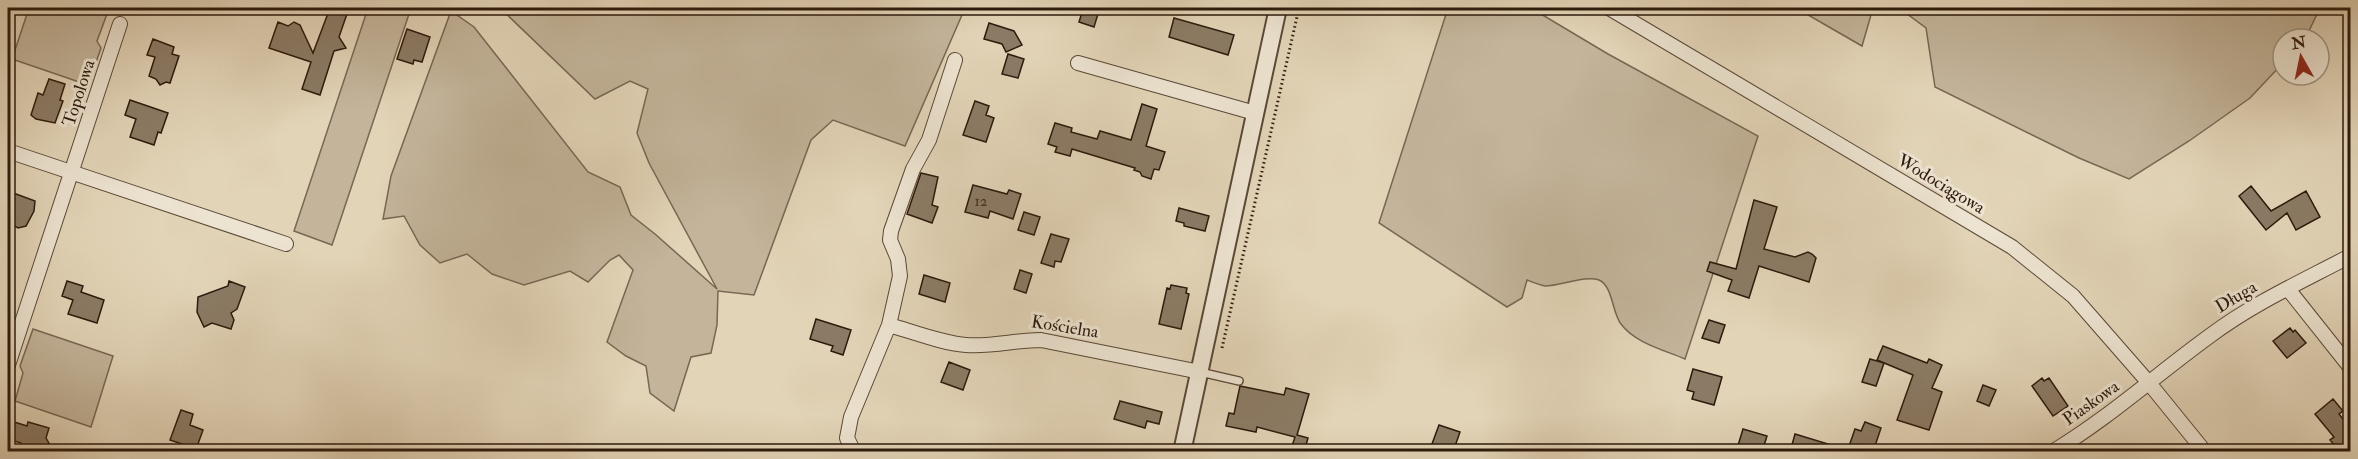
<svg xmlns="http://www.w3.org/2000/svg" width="2358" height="459" font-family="'IM FELL Double Pica',serif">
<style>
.green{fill:#c3b49a;stroke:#786753;stroke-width:1.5}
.building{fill:#8b7b65;stroke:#2d1a0c;stroke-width:1.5}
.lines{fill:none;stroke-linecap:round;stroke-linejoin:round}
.service-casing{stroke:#5a4837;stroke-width:10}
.minor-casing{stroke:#5a4837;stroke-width:16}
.tertiary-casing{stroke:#5a4837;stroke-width:20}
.path{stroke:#2d1a0c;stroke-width:3;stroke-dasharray:1.5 3;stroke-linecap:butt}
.service{stroke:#ece3d0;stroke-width:7}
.minor{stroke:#ece3d0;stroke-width:14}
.tertiary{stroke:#ece3d0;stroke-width:16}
.labels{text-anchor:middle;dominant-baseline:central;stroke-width:6;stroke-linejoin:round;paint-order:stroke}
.number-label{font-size:15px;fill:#443222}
.street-label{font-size:18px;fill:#2d1a0c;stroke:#ece3d0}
</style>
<rect width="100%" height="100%" fill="#e2d4b7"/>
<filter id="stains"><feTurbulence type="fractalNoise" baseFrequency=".00333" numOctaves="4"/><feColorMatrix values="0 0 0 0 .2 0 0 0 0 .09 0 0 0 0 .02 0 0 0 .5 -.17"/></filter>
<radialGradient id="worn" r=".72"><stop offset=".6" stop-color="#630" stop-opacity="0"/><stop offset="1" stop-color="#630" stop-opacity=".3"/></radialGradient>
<!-- green -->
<path class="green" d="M29 8H89L107 14 97 41 101 48 88 85 12 59Z
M368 8H411L332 245 294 231Z
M500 8H965L905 146 833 120 811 140 754 295 718 291 717 325 711 353 691 357 674 411 650 393 646 366 626 356 607 342 633 270 619 255 610 260 588 282 570 271 524 285 492 274 467 254 440 263 420 245 404 216 383 219 391 176 451 11 474 27 588 172 620 187 631 215 655 234 717 289 649 163 637 133 648 89 630 81 595 99Z
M1448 8H1531L1608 54 1758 136 1685 359C1664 350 1635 343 1621 324 1612 313 1613 286 1599 280 1586 275 1560 286 1545 286 1539 285 1532 282 1527 280L1522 298 1507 307 1379 223Z
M1796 8H1873L1862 46Z
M1899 8H2320L2305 39H2283V63L2250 98 2189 141 2129 179 2079 158 1935 87 1926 28Z
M33 329 113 356 91 427 15 401 23 373 20 366Z"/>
<!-- building -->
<path class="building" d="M330 8H349L339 37 346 48 334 51 320 95 302 89 311 62 269 48 278 22 288 26 294 22 300 25 313 53Z
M1083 9 1098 14 1094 27 1079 22Z
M1174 18 1234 35 1228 55 1169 37Z
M989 23 1014 31 1022 45 1006 52 1002 44 984 39Z
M407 29 430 37 422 62 414 60 413 64 397 59Z
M153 39 174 47 172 54 179 56 170 83 166 82 160 85 156 79 149 76 155 57 147 55Z
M1008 54 1024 59 1018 78 1002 74Z
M49 79 65 84 60 100 63 101 55 123 36 119 31 115 38 93 43 95Z
M130 100 168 113 161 133 158 132 154 145 130 137 136 119 125 115Z
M975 101 989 106 986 115 994 118 986 142 963 135Z
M1142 104 1157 109 1146 146 1165 152 1159 170 1154 169 1151 179 1142 176 1140 172 1134 170 1135 168 1072 149 1070 156 1055 152 1057 147 1048 144 1055 123 1072 128 1071 132 1097 139 1100 131 1131 140Z
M921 173 938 177 932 205 938 207 932 223 907 214Z
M973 185 1007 194 1009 190 1021 194 1013 219 990 211 988 218 965 212Z
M2251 186 2271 211 2306 191 2320 217 2296 230 2287 213 2266 230 2239 196Z
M8 191 35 201 34 211 26 226 18 228 8 222Z
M1754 200 1777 207 1764 249 1795 257 1808 252 1812 254 1816 258 1809 282 1759 266 1749 298 1728 291 1732 280 1707 271 1710 262 1736 269Z
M1179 208 1209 216 1205 231 1184 226V223L1176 221Z
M1024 212 1040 217 1034 235 1018 230Z
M1051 234 1069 239 1061 262 1055 261 1054 267 1041 263Z
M1020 270 1032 274 1026 293 1014 289Z
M924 275 950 283 945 302 919 294Z
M67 281 83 286 81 292 104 300 97 323 68 314 73 300 62 296Z
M229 281 245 287 237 309 231 313 234 320 231 329 212 323 204 327 197 312 198 297 228 286Z
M1171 285 1187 288 1186 293 1189 294 1181 329 1159 324 1167 288 1170 289Z
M816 319 851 330 843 355 831 351 833 346 810 339Z
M1709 320 1725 325 1719 343 1702 338Z
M2290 328 2293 332 2295 330 2306 343 2287 358 2273 341Z
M1883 346 1927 363 1929 359 1942 365 1932 388 1942 392 1929 430 1897 420 1913 375 1877 360Z
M1870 359 1884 363 1876 386 1862 382Z
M949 362 970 370 963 390 941 382Z
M1693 369 1722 377 1714 405 1692 399 1694 392 1687 390Z
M2042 378 2044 381 2049 378 2068 406 2053 416 2032 386Z
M1983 385 1996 390 1989 406 1977 401Z
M1240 386 1284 395 1286 388 1309 394 1297 435 1308 438 1304 452H1290L1295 437 1257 427 1256 432 1226 426 1229 413 1234 414Z
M2333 399 2343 411 2339 414 2350 428V452H2340L2330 440 2334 437 2315 414Z
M1120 401 1162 412 1159 424 1147 421 1145 428 1114 419Z
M181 410 193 414 190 425 203 430 195 452 181 448 182 444 170 440Z
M8 420 27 426 28 422 49 428 46 438 50 445 36 447 35 452H18L21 443 8 439Z
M1865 422 1881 428 1873 452H1847L1855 429 1861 431Z
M1439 425 1460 432 1453 452H1429Z
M1743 429 1767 436 1762 452H1736Z
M1795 434 1841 448 1840 452H1790Z"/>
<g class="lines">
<defs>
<path id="service" d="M1200 372 1239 381"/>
<path id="minor" d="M1609 8 2012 247 2073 296 2149 383 2205 452
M1078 63 1255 113
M8 151 286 244
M2288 289 2350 367
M889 325C914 332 941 343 966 345 992 347 1016 340 1041 340L1200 372
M8 365 120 24
M854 452 847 438 851 417 889 325 900 276 898 259 890 240 891 231 913 169 929 140 955 60
M2052 452C2109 418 2157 374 2211 335 2254 303 2303 281 2350 256"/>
<path id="tertiary" d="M1182 452 1278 8"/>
</defs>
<!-- service casing -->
<use href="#service" class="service-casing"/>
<!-- minor casing -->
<use href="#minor" class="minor-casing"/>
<!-- tertiary casing -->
<use href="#tertiary" class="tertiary-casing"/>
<!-- path -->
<path class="path" d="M1222 348 1299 8"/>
<!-- service -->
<use href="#service" class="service"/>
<!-- minor -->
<use href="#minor" class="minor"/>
<!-- tertiary -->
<use href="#tertiary" class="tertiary"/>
</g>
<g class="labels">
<!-- number labels -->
<g class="number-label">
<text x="981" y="201">12</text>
</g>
<!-- street labels -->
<g class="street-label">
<text transform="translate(79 93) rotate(-72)">Topolowa</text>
<text transform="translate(1941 184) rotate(31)">Wodociągowa</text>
<text transform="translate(2236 297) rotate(-31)">Długa</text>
<text transform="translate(1065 327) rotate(9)">Kościelna</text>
<text transform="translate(2091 403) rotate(-35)">Piaskowa</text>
</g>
</g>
<!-- margin -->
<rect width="2358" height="459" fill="none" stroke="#e2d4b7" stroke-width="30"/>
<rect x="9" y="9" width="2340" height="441" fill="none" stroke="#2d1a0c" stroke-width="3"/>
<rect x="15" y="15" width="2328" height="429" fill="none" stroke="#2d1a0c" stroke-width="1.5"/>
<!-- north arrow -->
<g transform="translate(2301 57) rotate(351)"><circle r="28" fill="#ece3d0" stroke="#a09382" stroke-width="1.5"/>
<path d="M0-4.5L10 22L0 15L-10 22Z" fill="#8f2418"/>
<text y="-9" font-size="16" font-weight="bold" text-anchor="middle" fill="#2d1a0c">N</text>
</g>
<rect width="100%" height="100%" filter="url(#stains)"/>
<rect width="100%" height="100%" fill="url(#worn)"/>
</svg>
